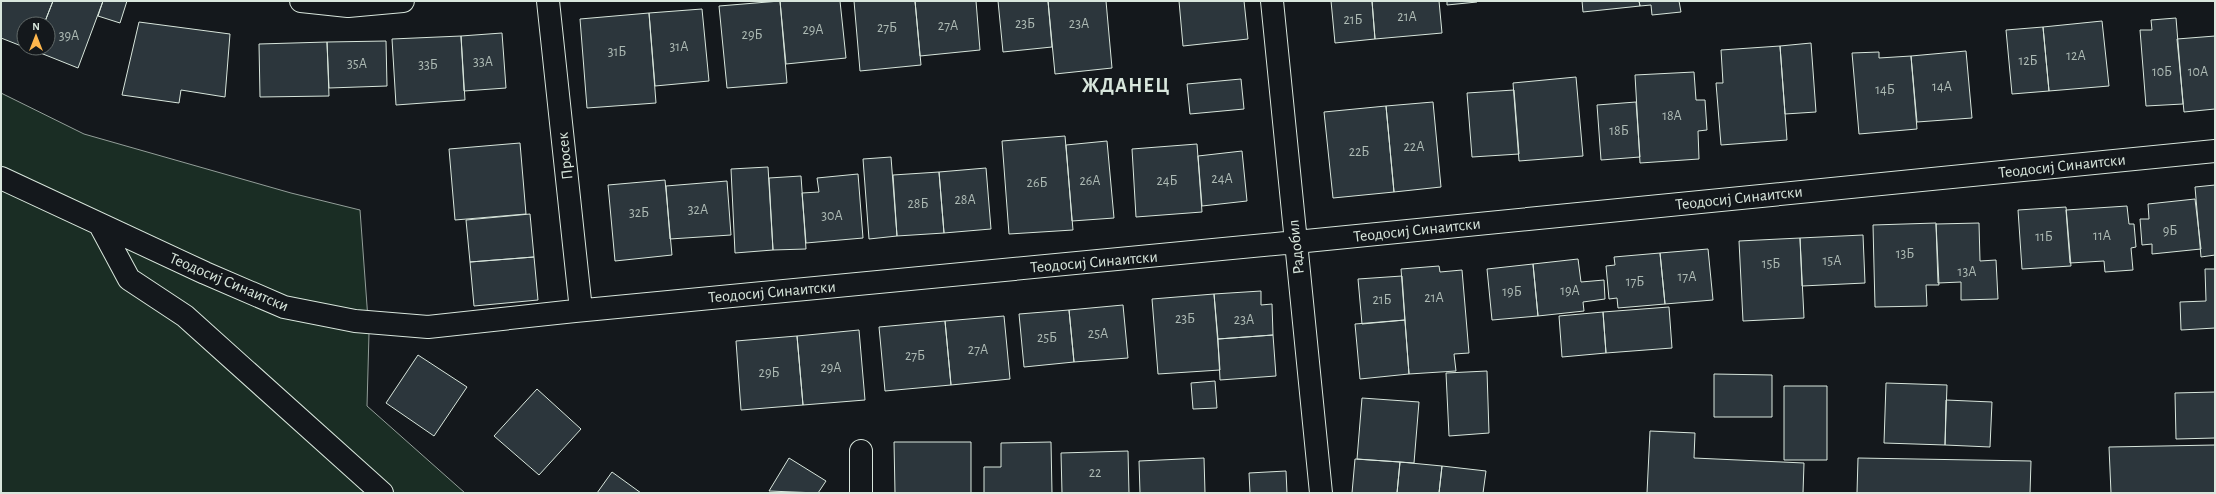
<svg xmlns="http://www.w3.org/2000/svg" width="2216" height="494" font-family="'Alegreya Sans',sans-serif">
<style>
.green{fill:#1a2d24;stroke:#939e99}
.building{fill:#2c363c;stroke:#d8e6dc}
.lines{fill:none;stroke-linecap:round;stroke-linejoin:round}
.minor-casing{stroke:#d8e6dc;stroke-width:24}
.minor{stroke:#14181c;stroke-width:22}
.labels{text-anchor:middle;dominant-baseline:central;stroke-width:3;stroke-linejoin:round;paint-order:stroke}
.number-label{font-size:14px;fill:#adbab4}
.street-label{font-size:16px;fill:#d8e6dc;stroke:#14181c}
.district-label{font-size:20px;font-weight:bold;letter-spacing:1px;fill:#d8e6dc;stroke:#14181c}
</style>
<rect width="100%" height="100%" fill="#14181c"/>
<!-- green -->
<path class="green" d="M1 93 84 134 291 193 360 210 369 333 367 406 465 493H1Z"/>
<!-- building -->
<path class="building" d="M1 1H53L44 24H24V47L1 38Z
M53 1H103L78 68 33 50 34 48H48V24H44Z
M103 1H127L120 23 98 16Z
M780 1H840L846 58 786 64Z
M780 1 787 83 727 88 719 6Z
M854 1H915L921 65 860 71Z
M915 1H976L980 50 920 56Z
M998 1H1048L1052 47 1003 52Z
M1048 1H1106L1112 68 1055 74Z
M1179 1H1244L1248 39 1183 46Z
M1331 1H1372L1375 39 1335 43Z
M1372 1H1439L1442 33 1375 39Z
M1447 1H1477V2L1447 5Z
M1582 1H1639L1640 6 1583 12Z
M1639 1H1679L1681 12 1652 15 1651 5 1640 6Z
M702 9 709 81 655 86 649 13Z
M649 13 656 103 587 108 580 19Z
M2176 18 2183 104 2146 106 2140 30H2152L2151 20Z
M2102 21 2109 86 2049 91 2043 27Z
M139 22 230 34 225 97 181 90 179 103 122 95Z
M2043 27 2049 91 2012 94 2006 30Z
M502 33 506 88 464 91 461 36Z
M461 36 465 100 396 105 392 39Z
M2215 36V109L2184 112 2177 39Z
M386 41 387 86 329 88 327 42Z
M327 42 329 96 260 97 259 44Z
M1811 43 1816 112 1785 114 1780 46Z
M1780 46 1787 140 1721 145 1716 83H1723L1721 50Z
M1966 51 1972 118 1917 122 1911 56Z
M1879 52V58L1911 56 1917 129 1859 134 1852 53Z
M1694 72 1696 100H1705L1707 130 1698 131 1699 159 1640 163 1635 75Z
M1576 77 1583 156 1519 161 1513 83Z
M1241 79 1244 109 1190 114 1187 84Z
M1514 90 1519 154 1472 157 1467 93Z
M1433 102 1441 187 1394 192 1386 106Z
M1636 102 1640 157 1601 160 1597 105Z
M1386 106 1394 192 1333 198 1324 112Z
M1065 136 1073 230 1009 234 1002 141Z
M1107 141 1114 218 1072 221 1066 145Z
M520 143 526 214 455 220 449 149Z
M1197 144 1202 212 1136 217 1132 149Z
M1242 151 1247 201 1202 206 1198 156Z
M891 157 897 236 869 239 863 159Z
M768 167 773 250 735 253 731 169Z
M986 168 991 229 944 233 939 172Z
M939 172 944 233 897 236 893 175Z
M858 174 863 238 806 243 802 193 819 192 817 178Z
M801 176 806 249 773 250 769 178Z
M665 180 672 255 615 261 608 185Z
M727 181 731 235 670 239 666 186Z
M2215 185V255L2201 257 2195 187Z
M2195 199 2201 249 2152 254V244L2142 245 2140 219H2149L2148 204Z
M2127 206 2129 224H2134L2136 247 2131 248 2133 270 2105 272 2104 261 2070 263 2066 210Z
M2066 207 2071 266 2022 269 2018 210Z
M530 214 534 257 470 262 466 220Z
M1936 223 1939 285H1926L1927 306 1875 307 1873 225Z
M1979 223 1980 261 1996 260 1998 299 1961 300V282L1938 283 1936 224Z
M1863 235 1865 283 1802 286 1800 238Z
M1800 238 1804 318 1743 321 1739 241Z
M1708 249 1713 300 1665 304 1660 253Z
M1660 253 1665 304 1618 308 1617 298 1609 299 1606 266 1615 265 1614 257Z
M534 257 538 300 474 306 470 262Z
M1578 259 1581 282 1604 280 1605 299 1583 302 1584 311 1538 316 1533 264Z
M1533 264 1538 316 1492 320 1487 269Z
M1439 266 1440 272 1462 270 1469 353 1454 354 1456 371 1409 374 1401 269Z
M2205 269H2215V328L2181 330 2180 302 2206 301Z
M1402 276 1405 320 1362 324 1358 279Z
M1261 291V305L1272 304 1273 335 1218 339 1214 294Z
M1214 294 1220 370 1158 374 1152 299Z
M1123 305 1128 358 1074 362 1069 310Z
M1669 307 1672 348 1606 353 1603 312Z
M1069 310 1074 362 1024 367 1019 314Z
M1603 312 1606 353 1562 357 1559 316Z
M1004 316 1010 379 951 385 945 321Z
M1405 320 1409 374 1360 379 1355 324Z
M945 321 951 385 885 391 879 327Z
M859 330 865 400 803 405 797 336Z
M1273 335 1276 376 1220 380 1218 339Z
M797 336 803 405 741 410 736 341Z
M418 355 467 387 434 436 386 403Z
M1487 371 1489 433 1449 436 1446 373Z
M1714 374 1772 375V417H1714Z
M1215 381 1217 408 1193 409 1191 383Z
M1886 383 1947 385 1945 445 1884 443Z
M1784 386H1827V460H1784Z
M537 389 581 429 539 475 494 436Z
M2215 392V438L2176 439 2175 393Z
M1362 398 1419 402 1414 463 1357 459Z
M1946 400 1992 402 1990 447 1945 445Z
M1650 431 1695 433 1694 458 1804 463 1803 493H1647Z
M894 442H971V493H895Z
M1051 442 1052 493H984V467H1001V443Z
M2215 445V493H2111L2109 447Z
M1128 451 1129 493H1062L1061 453Z
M789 458 826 481 818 493 769 491Z
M1204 458 1205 493H1140L1139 461Z
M1858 458 2031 461 2030 493H1857Z
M1355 459 1400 462 1397 493H1352Z
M1400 462 1442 466 1439 493H1397Z
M1442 466 1486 471 1483 493H1439Z
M1286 471 1287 493H1250L1249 473Z
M612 472 641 493H597Z"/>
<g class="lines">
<defs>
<path id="minor" d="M301 1 348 6 403 1
M548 1 581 310
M1272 1 1321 493
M1 178 205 273 284 307 355 321 428 327 575 311 1296 242 2215 151
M100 225 129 279 185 316 382 493
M861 451V493"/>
</defs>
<!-- minor casing -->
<use href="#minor" class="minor-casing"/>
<!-- minor -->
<use href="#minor" class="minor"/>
</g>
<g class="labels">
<!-- number labels -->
<g class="number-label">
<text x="1407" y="17">21А</text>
<text x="1353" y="20">21Б</text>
<text x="1025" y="24">23Б</text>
<text x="1079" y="24">23А</text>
<text x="948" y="26">27А</text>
<text x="887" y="28">27Б</text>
<text x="813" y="30">29А</text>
<text x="752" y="35">29Б</text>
<text x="69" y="36">39А</text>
<text x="679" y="47">31А</text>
<text x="617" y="52">31Б</text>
<text x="2076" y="56">12А</text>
<text x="2028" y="61">12Б</text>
<text x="483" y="62">33А</text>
<text x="357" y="64">35А</text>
<text x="428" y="65">33Б</text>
<text x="2162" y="72">10Б</text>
<text x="2198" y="72">10А</text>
<text x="1942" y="87">14А</text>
<text x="1885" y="90">14Б</text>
<text x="1672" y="116">18А</text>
<text x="1619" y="131">18Б</text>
<text x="1414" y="147">22А</text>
<text x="1359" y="152">22Б</text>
<text x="1222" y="179">24А</text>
<text x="1090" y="181">26А</text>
<text x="1167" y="181">24Б</text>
<text x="1037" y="183">26Б</text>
<text x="965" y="200">28А</text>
<text x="918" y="204">28Б</text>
<text x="698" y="210">32А</text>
<text x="639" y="213">32Б</text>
<text x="832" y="216">30А</text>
<text x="2170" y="231">9Б</text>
<text x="2102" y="236">11А</text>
<text x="2044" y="237">11Б</text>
<text x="1905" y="254">13Б</text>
<text x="1832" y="261">15А</text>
<text x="1771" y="264">15Б</text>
<text x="1967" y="272">13А</text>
<text x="1687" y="277">17А</text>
<text x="1635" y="282">17Б</text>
<text x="1570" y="291">19А</text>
<text x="1512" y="292">19Б</text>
<text x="1434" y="298">21А</text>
<text x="1382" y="300">21Б</text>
<text x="1185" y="319">23Б</text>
<text x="1244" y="320">23А</text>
<text x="1098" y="334">25А</text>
<text x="1047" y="338">25Б</text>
<text x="978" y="350">27А</text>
<text x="915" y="356">27Б</text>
<text x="831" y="368">29А</text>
<text x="769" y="373">29Б</text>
<text x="1095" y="473">22</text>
</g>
<!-- street labels -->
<g class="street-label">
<text transform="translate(565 156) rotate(-96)">Просек</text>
<text transform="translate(2062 166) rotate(-6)">Теодосиј Синаитски</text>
<text transform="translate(1739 198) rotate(-6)">Теодосиј Синаитски</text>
<text transform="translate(1417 230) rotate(-6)">Теодосиј Синаитски</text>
<text transform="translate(1296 247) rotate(-96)">Радобил</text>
<text transform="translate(1094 262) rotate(-5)">Теодосиј Синаитски</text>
<text transform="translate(229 282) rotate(23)">Теодосиј Синаитски</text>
<text transform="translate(772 292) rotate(-5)">Теодосиј Синаитски</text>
</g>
<!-- district labels -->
<g class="district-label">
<text x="1126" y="86">ЖДАНЕЦ</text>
</g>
</g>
<!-- border -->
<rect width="2216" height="494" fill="none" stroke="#d8e6dc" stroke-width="4"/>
<!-- north arrow -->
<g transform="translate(36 36)"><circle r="19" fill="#14181c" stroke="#626a69"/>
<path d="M0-3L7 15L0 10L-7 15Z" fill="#ffb74d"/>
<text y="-6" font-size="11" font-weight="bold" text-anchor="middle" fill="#d8e6dc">N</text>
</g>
</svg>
